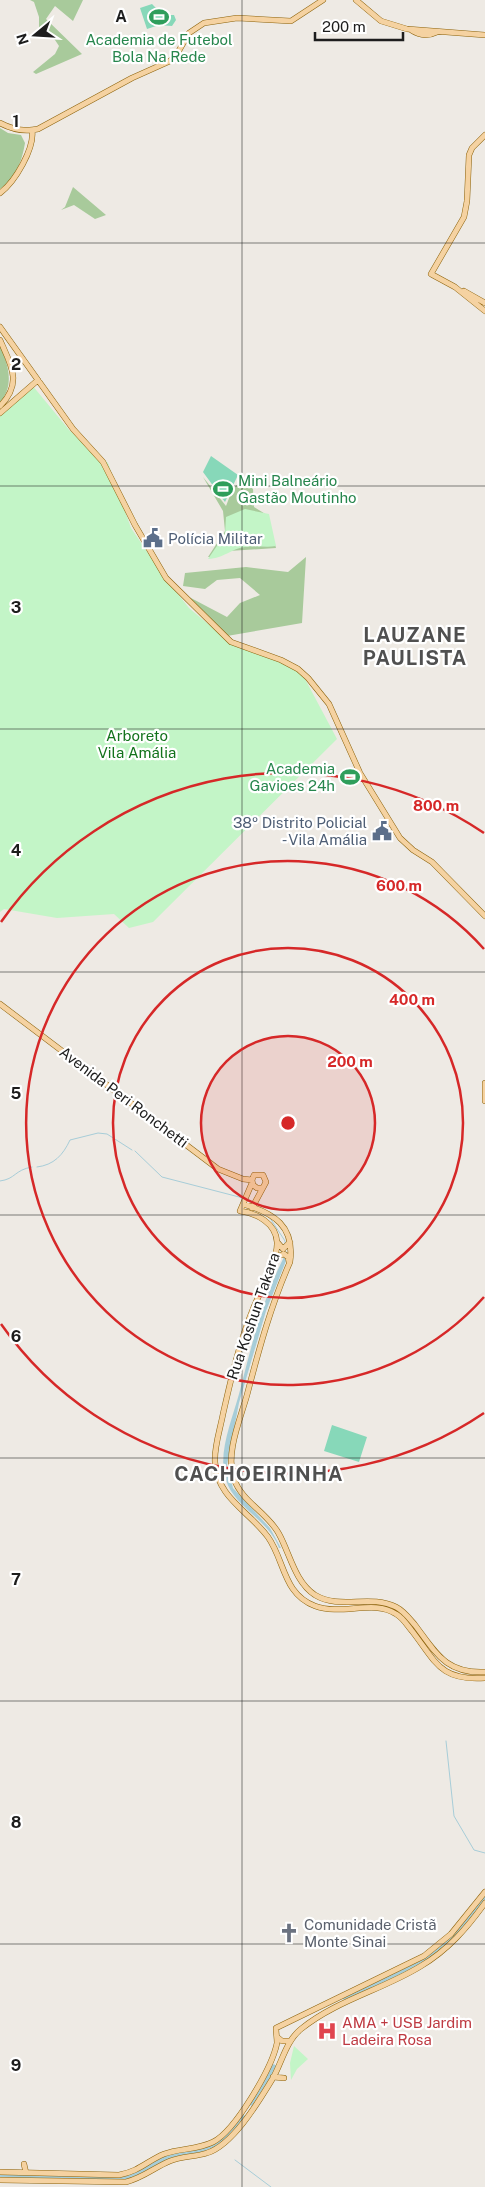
<svg xmlns="http://www.w3.org/2000/svg" width="485" height="2187" font-family="'Public Sans',sans-serif">
<style>
.forest{fill:#a8ca9b}
.park{fill:#c3f5c7}
.pitch{fill:#87d8b9}
.water{fill:#a7cdd8}
.lines{fill:none;stroke-linecap:round;stroke-linejoin:round}
.stream{stroke:#a7cdd8;stroke-width:1}
.river{stroke:#a7cdd8;stroke-width:5}
.major-casing{stroke:#8c620a;stroke-width:6}
.major{stroke:#f5d2a1;stroke-width:5}
.grid{fill:none;stroke:#1d1d1d;stroke-width:1;stroke-opacity:0.55}
.ring{fill:none;stroke:#d62828;stroke-width:2.5}
.labels{text-anchor:middle;dominant-baseline:central;stroke-width:4.5;stroke-linejoin:round;paint-order:stroke}
.leisure-label{font-size:15px;fill:#27864d;stroke:#fff}
.service-label{font-size:15px;fill:#4e5e75;stroke:#fff;text-anchor:start}
.park-label{font-size:15px;fill:#13731c;stroke:#fff}
.street-label{font-size:15px;fill:#1d1d1d;stroke:#fff}
.worship-label{font-size:15px;fill:#5b616d;stroke:#fff;text-anchor:start}
.health-label{font-size:15px;fill:#be3a42;stroke:#fff;text-anchor:start}
.district-label{font-size:20px;font-weight:bold;letter-spacing:1px;fill:#505050;stroke:#fff}
.grid-label{font-size:16px;text-anchor:middle;font-weight:bold;fill:#1d1d1d;stroke:#fff;stroke-width:4.5;stroke-linejoin:round;paint-order:stroke}
.centre{fill:#d62828;stroke:#fff;stroke-width:2.5}
.ring-label{font-size:15px;text-anchor:middle;font-weight:bold;fill:#d62828;stroke:#fff;stroke-width:4.5;stroke-linejoin:round;paint-order:stroke}
</style>
<rect width="100%" height="100%" fill="#eeeae4"/>
<!-- forest -->
<path class="forest" d="M30 0H83L73 21 55 6 46 19 82 54 36 74 33 72 55 54 59 46 53 37 45 34 39 38V17L34 2Z
M0 128 8 133 21 135 25 143C22 161 16 178 0 189Z
M73 187 106 215 95 219 74 205 61 210 65 207Z
M0 345C8 365 15 384 0 403Z
M203 477 226 506 233 488 242 481 248 483 253 489 254 507 267 515 276 548 228 551 217 557H208L225 531 223 511Z
M306 557 302 623 227 636 189 597 227 617 240 603 260 595 240 578 217 580 205 589 183 586 185 573 246 567 288 572Z"/>
<!-- park -->
<path class="park" d="M32 385 70 431 108 463 131 528 163 575 189 608 226 639 287 662 304 677 337 739 153 922 129 928 114 914 57 918 4 909 0 912V414Z
M245 509 269 514 276 546C266 548 255 545 245 547 230 549 225 558 208 559L225 534 226 517Z
M294 2046 308 2059 297 2069 291 2080 290 2063Z"/>
<!-- pitch -->
<path class="pitch" d="M152 4 159 11V15H174L176 20 172 26 159 25 147 29 140 8Z
M211 456 238 475 225 502 203 472Z
M332 1425 367 1437 359 1462 324 1451Z"/>
<!-- water -->
<path class="water" d="M284 1257 286 1261 266 1311 239 1403 227 1465 233 1488 270 1528 281 1548H279C269 1520 234 1507 226 1480 217 1454 232 1420 239 1394 251 1348 262 1300 284 1257Z"/>
<g class="lines">
<!-- stream -->
<path class="stream" d="M135 1151 162 1177 243 1198
M37 1167C54 1165 63 1155 70 1140L98 1133 107 1134 132 1150
M0 1181C16 1179 14 1170 32 1167
M270 1218 285 1241V1244
M446 1741 454 1816 474 1850 485 1853
M235 2160 271 2187"/>
<!-- river -->
<path class="river" d="M344 1997C373 1985 405 1974 430 1956 453 1940 469 1919 485 1897
M251 2103 274 2067
M0 2176 113 2179 134 2175 172 2155 199 2150 215 2145 231 2131 242 2116"/>
<defs>
<path id="major" d="M356 0 381 21 407 29 485 35
M411 30C420 36 429 36 437 32
M0 123C13 130 24 132 38 129L132 78 170 61 177 54 189 33 204 23 237 18 291 21 323 0
M485 135 472 148 469 155 467 201 464 217 431 274 455 287 485 311
M0 193C15 182 35 148 32 130
M464 291 485 303
M0 327 73 429 103 462 135 525 166 578 231 642 281 660 298 669 308 678 329 704 360 773 400 838 413 850 432 862 485 916
M0 340C11 365 23 383 0 406
M0 413 38 380
M0 1004 218 1169 243 1179 252 1180
M485 1083V1101
M252 1183 240 1211C256 1213 276 1223 277 1242 278 1261 260 1291 253 1309 239 1343 231 1379 223 1414 220 1430 214 1447 215 1462 217 1498 249 1511 268 1537 285 1561 283 1594 315 1606 342 1616 374 1599 396 1614 403 1618 407 1625 412 1631 436 1662 440 1681 485 1678
M243 1204C274 1213 295 1226 290 1262 271 1305 259 1349 247 1395 240 1420 225 1454 234 1479 242 1502 268 1513 279 1534 290 1554 295 1582 315 1595 340 1610 370 1594 396 1607 404 1611 409 1618 415 1625 436 1653 446 1674 485 1672
M252 1208 266 1182 263 1175H254L252 1180 253 1185 257 1188H262
M278 1243 283 1249 290 1242
M275 1257 284 1254 288 1257 289 1262
M277 2037 282 2041H290
M273 2077 284 2078
M24 2164 26 2173
M0 2172 119 2175C140 2171 147 2161 164 2154 180 2148 197 2150 213 2142 235 2131 272 2068 277 2043 277 2038 276 2033 276 2028L424 1956 451 1934 485 1892
M0 2180 126 2182C143 2178 155 2167 170 2161 182 2156 195 2157 207 2153 233 2145 259 2101 273 2078 282 2062 286 2041 301 2029 337 2000 382 1990 421 1966 448 1950 467 1928 485 1903"/>
</defs>
<!-- major casing -->
<use href="#major" class="major-casing"/>
<!-- major -->
<use href="#major" class="major"/>
</g>
<!-- grid -->
<path class="grid" d="M242 0V2187M0 243H485M0 486H485M0 729H485M0 972H485M0 1215H485M0 1458H485M0 1701H485M0 1944H485"/>
<!-- distance rings -->
<circle cx="288" cy="1123" r="87" fill="#d62828" fill-opacity=".12"/>
<g class="ring">
<circle cx="288" cy="1123" r="87"/>
<circle cx="288" cy="1123" r="175"/>
<path d="M484 1297A262 262 0 1 1 484 949"/>
<path d="M484 1413A350 350 0 0 1 1 1324M1 922A350 350 0 0 1 484 833"/>
</g>
<!-- icons -->
<defs>
<symbol id="stadium-bare" viewBox="-9 -9 18 18"><path d="M0-5a6.5 5 0 1 0 0 10a6.5 5 0 1 0 0-10ZM-3.5-1.8h7v3.6h-7Z" fill="#2e9e5b" stroke="#fff" stroke-width="2.5" paint-order="stroke"/></symbol>
<symbol id="civic-bare" viewBox="-9 -9 18 18"><path d="M-.6-6.5H3V-4.5H.6V-3L4-1V1h2V6H-6V1h2V-1L-.6-3ZM-1.2 2.5V6h2.4V2.5Z" fill="#5c6f8a" stroke="#fff" stroke-width="2.5" paint-order="stroke"/></symbol>
<symbol id="church-bare" viewBox="-9 -9 18 18"><path d="M-1.2-6h2.4v3.5h3.3v2.4h-3.3V6h-2.4V-.1h-3.3v-2.4h3.3Z" fill="#6b7280" stroke="#fff" stroke-width="2.5" paint-order="stroke"/></symbol>
<symbol id="hospital-bare" viewBox="-9 -9 18 18"><path d="M-5-5h3v3.5h4V-5h3V5h-3V1.5h-4V5h-3Z" fill="#e0444e" stroke="#fff" stroke-width="2.5" paint-order="stroke"/></symbol>
</defs>
<g fill-rule="evenodd">
<use href="#stadium-bare" x="145" y="3" width="28" height="28"/>
<use href="#stadium-bare" x="209" y="475" width="28" height="28"/>
<use href="#civic-bare" x="139" y="524" width="28" height="28"/>
<use href="#stadium-bare" x="336" y="763" width="28" height="28"/>
<use href="#civic-bare" x="368" y="817" width="28" height="28"/>
<use href="#church-bare" x="275" y="1919" width="28" height="28"/>
<use href="#hospital-bare" x="313" y="2017" width="28" height="28"/>
</g>
<g class="labels">
<!-- leisure labels -->
<g class="leisure-label">
<text x="159" y="39">Academia de Futebol<tspan x="159" dy="17">Bola Na Rede</tspan></text>
<text x="238" y="480" text-anchor="start">Mini Balneário<tspan x="238" dy="17">Gastão Moutinho</tspan></text>
<text x="335" y="768" text-anchor="end">Academia<tspan x="335" dy="17">Gavioes 24h</tspan></text>
</g>
<!-- service labels -->
<g class="service-label">
<text x="168" y="538">Polícia Militar</text>
<text x="367" y="822" text-anchor="end">38º Distrito Policial<tspan x="367" dy="17">- Vila Amália</tspan></text>
</g>
<!-- park labels -->
<g class="park-label">
<text x="137" y="735">Arboreto<tspan x="137" dy="17">Vila Amália</tspan></text>
</g>
<!-- street labels -->
<g class="street-label">
<text transform="translate(124 1097) rotate(37)">Avenida Peri Ronchetti</text>
<text transform="translate(253 1316) rotate(-71)">Rua Koshun Takara</text>
</g>
<!-- worship labels -->
<g class="worship-label">
<text x="304" y="1924">Comunidade Cristã<tspan x="304" dy="17">Monte Sinai</tspan></text>
</g>
<!-- health labels -->
<g class="health-label">
<text x="342" y="2022">AMA + USB Jardim<tspan x="342" dy="17">Ladeira Rosa</tspan></text>
</g>
<!-- district labels -->
<g class="district-label">
<text x="415" y="635">LAUZANE<tspan x="415" dy="23">PAULISTA</tspan></text>
<text x="259" y="1474">CACHOEIRINHA</text>
</g>
</g>
<g class="grid-label">
<text x="121" y="22">A</text>
<text x="16" y="127">1</text>
<text x="16" y="370">2</text>
<text x="16" y="613">3</text>
<text x="16" y="856">4</text>
<text x="16" y="1099">5</text>
<text x="16" y="1342">6</text>
<text x="16" y="1585">7</text>
<text x="16" y="1828">8</text>
<text x="16" y="2071">9</text>
</g>
<circle cx="288" cy="1123" r="8" class="centre"/>
<g class="ring-label">
<text x="436" y="811">800 m</text>
<text x="399" y="891">600 m</text>
<text x="412" y="1005">400 m</text>
<text x="350" y="1067">200 m</text>
</g>
<!-- north arrow -->
<g transform="translate(35 35) rotate(252)" stroke="#ffffff" stroke-width="4" paint-order="stroke">
<path d="M0-4L9 19L0 12L-9 19Z" fill="#1d1d1d"/>
<text y="-8" font-size="14" font-weight="bold" text-anchor="middle" fill="#1d1d1d">N</text>
</g>
<!-- scale -->
<path d="M315 32v8h88v-8" fill="none" stroke="#1d1d1d" stroke-width="2.5"/>
<text x="322" y="32" font-size="15" fill="#1d1d1d" stroke="#ffffff" stroke-width="4" paint-order="stroke">200 m</text>
</svg>
